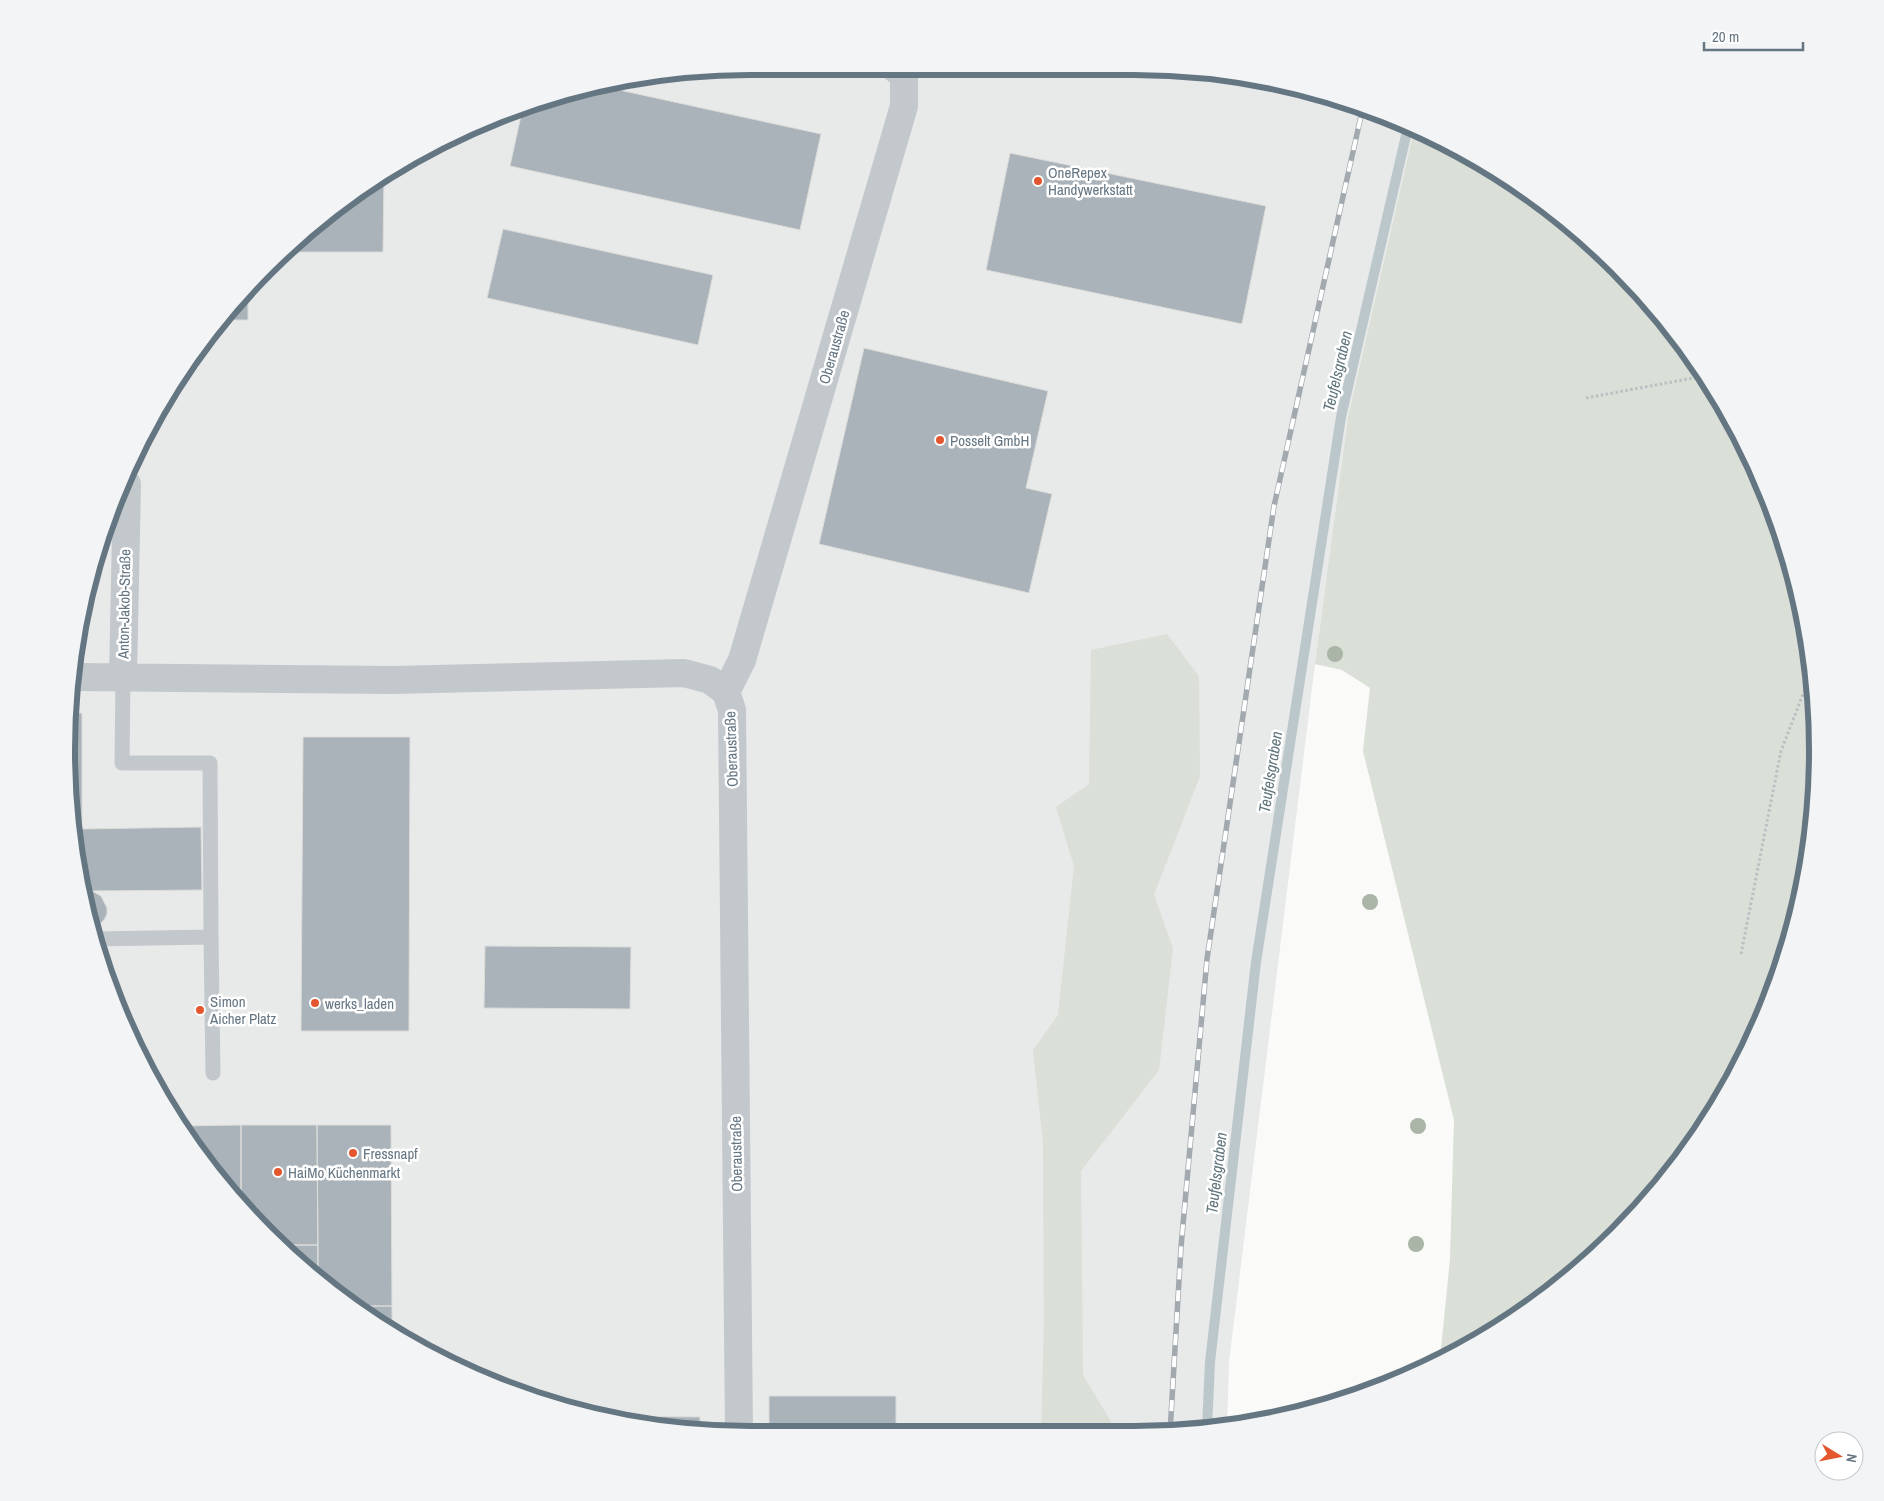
<svg xmlns="http://www.w3.org/2000/svg" width="1884" height="1501" font-family="'Archivo Narrow',sans-serif">
<style>
.built{fill:#e8e9e9}
.green{fill:#dadfd7}
.lines{fill:none;stroke-linecap:round;stroke-linejoin:round}
.stream{stroke:#bbc7cb;stroke-width:10}
.building{fill:#aab3b9;stroke:#dcdcda}
.path{stroke:#bbbfc2;stroke-width:3;stroke-dasharray:2.5 2.5;stroke-linecap:butt}
.lane{stroke:#c3c8cc;stroke-width:15}
.street{stroke:#c3c8cc;stroke-width:28}
.rail-casing{stroke:#a2aab0;stroke-width:5.5}
.rail{stroke:#fff;stroke-width:4;stroke-dasharray:11;stroke-linecap:butt}
.tree{fill:#aab4a7}
.poi-dot{fill:#e4572e;stroke:#fff;stroke-width:2}
.labels{text-anchor:middle;dominant-baseline:central;stroke-width:5;stroke-linejoin:round;paint-order:stroke}
.poi-label{font-size:15px;fill:#657683;stroke:#fff;text-anchor:start}
.street-label{font-size:15px;fill:#657683;stroke:#fff}
.water-label{font-size:16px;font-style:italic;fill:#60757c;stroke:#fff}
.rim{fill:none;stroke:#657683;stroke-width:6}
</style>
<rect width="100%" height="100%" fill="#fafaf8"/>
<!-- built -->
<path class="built" d="M751 66 1178 68 1354 103 1414 130 1348 417 1315 664 1229 1362 1227 1424 1179 1433 750 1435 617 1422 488 1383 334 1294 236 1201 158 1092 89 927 66 750 90 573 158 408 267 266 409 158 574 89Z"/>
<!-- green -->
<path class="green" d="M1414 130 1475 158 1584 236 1676 334 1726 409 1782 531 1812 661 1816 796 1794 928 1747 1053 1676 1167 1584 1265 1475 1343 1440 1359 1450 1259 1454 1120 1363 751 1370 688 1342 670 1315 664 1348 417Z
M1167 634 1199 676 1200 776 1154 895 1173 948 1159 1070 1081 1171 1083 1375 1118 1433 1041 1434 1044 1321 1043 1143 1033 1050 1058 1015 1074 866 1056 807 1089 784 1091 650Z"/>
<g class="lines">
<!-- stream -->
<path class="stream" d="M1207 1428 1210 1362 1256 962 1341 417 1408 127"/>
</g>
<!-- building -->
<path class="building" d="M601 86 821 134 800 230 510 166 522 111 574 89Z
M1010 153 1266 206 1242 324 986 270Z
M384 177 383 252H286Z
M503 229 713 275 698 345 487 298Z
M248 291V320H226Z
M864 348 1048 391 1026 488 1052 494 1029 593 819 544Z
M71 713H82V829L201 827 202 890 85 891 66 750Z
M303 737H410L409 1031H301Z
M85 891H92L101 896 107 908V914L104 920 95 928 89 927Z
M485 946 631 947 630 1009 484 1008Z
M241 1125H317L318 1245H282L241 1206Z
M241 1125V1206L236 1201 182 1126Z
M317 1125H391L392 1306H356L334 1294 318 1278Z
M282 1245H318V1278Z
M356 1306H392V1327Z
M769 1396H896V1434L769 1435Z
M600 1416 700 1417V1430L617 1422Z"/>
<g class="lines">
<!-- path -->
<path class="path" d="M1583 235 1586 238
M1586 398 1704 376
M1741 954 1781 751 1812 671"/>
<!-- lane -->
<path class="lane" d="M123 677 122 763H210L211 937
M94 939 211 937 213 1073"/>
<!-- street -->
<path class="street" d="M76 677 393 680 684 673 710 680 726 692
M123 677 127 484
M739 1434 732 710 726 692 742 660 904 106V76L893 67"/>
<defs>
<path id="rail" d="M1170 1433 1181 1247 1207 959 1274 506 1363 107"/>
</defs>
<!-- rail casing -->
<use href="#rail" class="rail-casing"/>
<!-- rail -->
<use href="#rail" class="rail"/>
</g>
<!-- trees -->
<g class="tree">
<circle cx="1335" cy="654" r="8"/>
<circle cx="1370" cy="902" r="8"/>
<circle cx="1418" cy="1126" r="8"/>
<circle cx="1416" cy="1244" r="8"/>
</g>
<!-- markers -->
<g class="poi-dot">
<circle cx="1038" cy="181" r="5"/>
<circle cx="940" cy="440" r="5"/>
<circle cx="315" cy="1003" r="5"/>
<circle cx="200" cy="1010" r="5"/>
<circle cx="353" cy="1153" r="5"/>
<circle cx="278" cy="1172" r="5"/>
</g>
<g class="labels">
<!-- poi labels -->
<g class="poi-label">
<text x="1048" y="172">OneRepex<tspan x="1048" dy="17">Handywerkstatt</tspan></text>
<text x="950" y="440">Posselt GmbH</text>
<text x="210" y="1001">Simon<tspan x="210" dy="17">Aicher Platz</tspan></text>
<text x="325" y="1003">werks_laden</text>
<text x="363" y="1153">Fressnapf</text>
<text x="288" y="1172">HaiMo Küchenmarkt</text>
</g>
<!-- street labels -->
<g class="street-label">
<text transform="translate(834 347) rotate(-74)">Oberaustraße</text>
<text transform="translate(124 604) rotate(-89)">Anton-Jakob-Straße</text>
<text transform="translate(731 749) rotate(-92)">Oberaustraße</text>
<text transform="translate(736 1154) rotate(-91)">Oberaustraße</text>
</g>
<!-- water labels -->
<g class="water-label">
<text transform="translate(1337 371) rotate(-77)">Teufelsgraben</text>
<text transform="translate(1270 772) rotate(-81)">Teufelsgraben</text>
<text transform="translate(1216 1173) rotate(-83)">Teufelsgraben</text>
</g>
</g>
<!-- crop -->
<path d="M0 0H1884V1501H0ZM750 75H1134A675 675 0 0 1 1809 750V751A675 675 0 0 1 1134 1426H750A675 675 0 0 1 75 751V750A675 675 0 0 1 750 75Z" fill="#f3f4f5" fill-rule="evenodd"/>
<path class="rim" d="M750 75H1134A675 675 0 0 1 1809 750V751A675 675 0 0 1 1134 1426H750A675 675 0 0 1 75 751V750A675 675 0 0 1 750 75Z"/>
<!-- north arrow -->
<g transform="translate(1839 1456) rotate(100)"><circle r="24" fill="#ffffff" stroke="#c1c8cd"/>
<path d="M0-4L9 19L0 12L-9 19Z" fill="#e4572e"/>
<text y="-8" font-size="14" font-weight="bold" text-anchor="middle" fill="#657683">N</text>
</g>
<!-- scale -->
<path d="M1704 42v8h99v-8" fill="none" stroke="#657683" stroke-width="2.5"/>
<text x="1712" y="42" font-size="15" fill="#657683" stroke="#ffffff" stroke-width="4" paint-order="stroke">20 m</text>
</svg>
